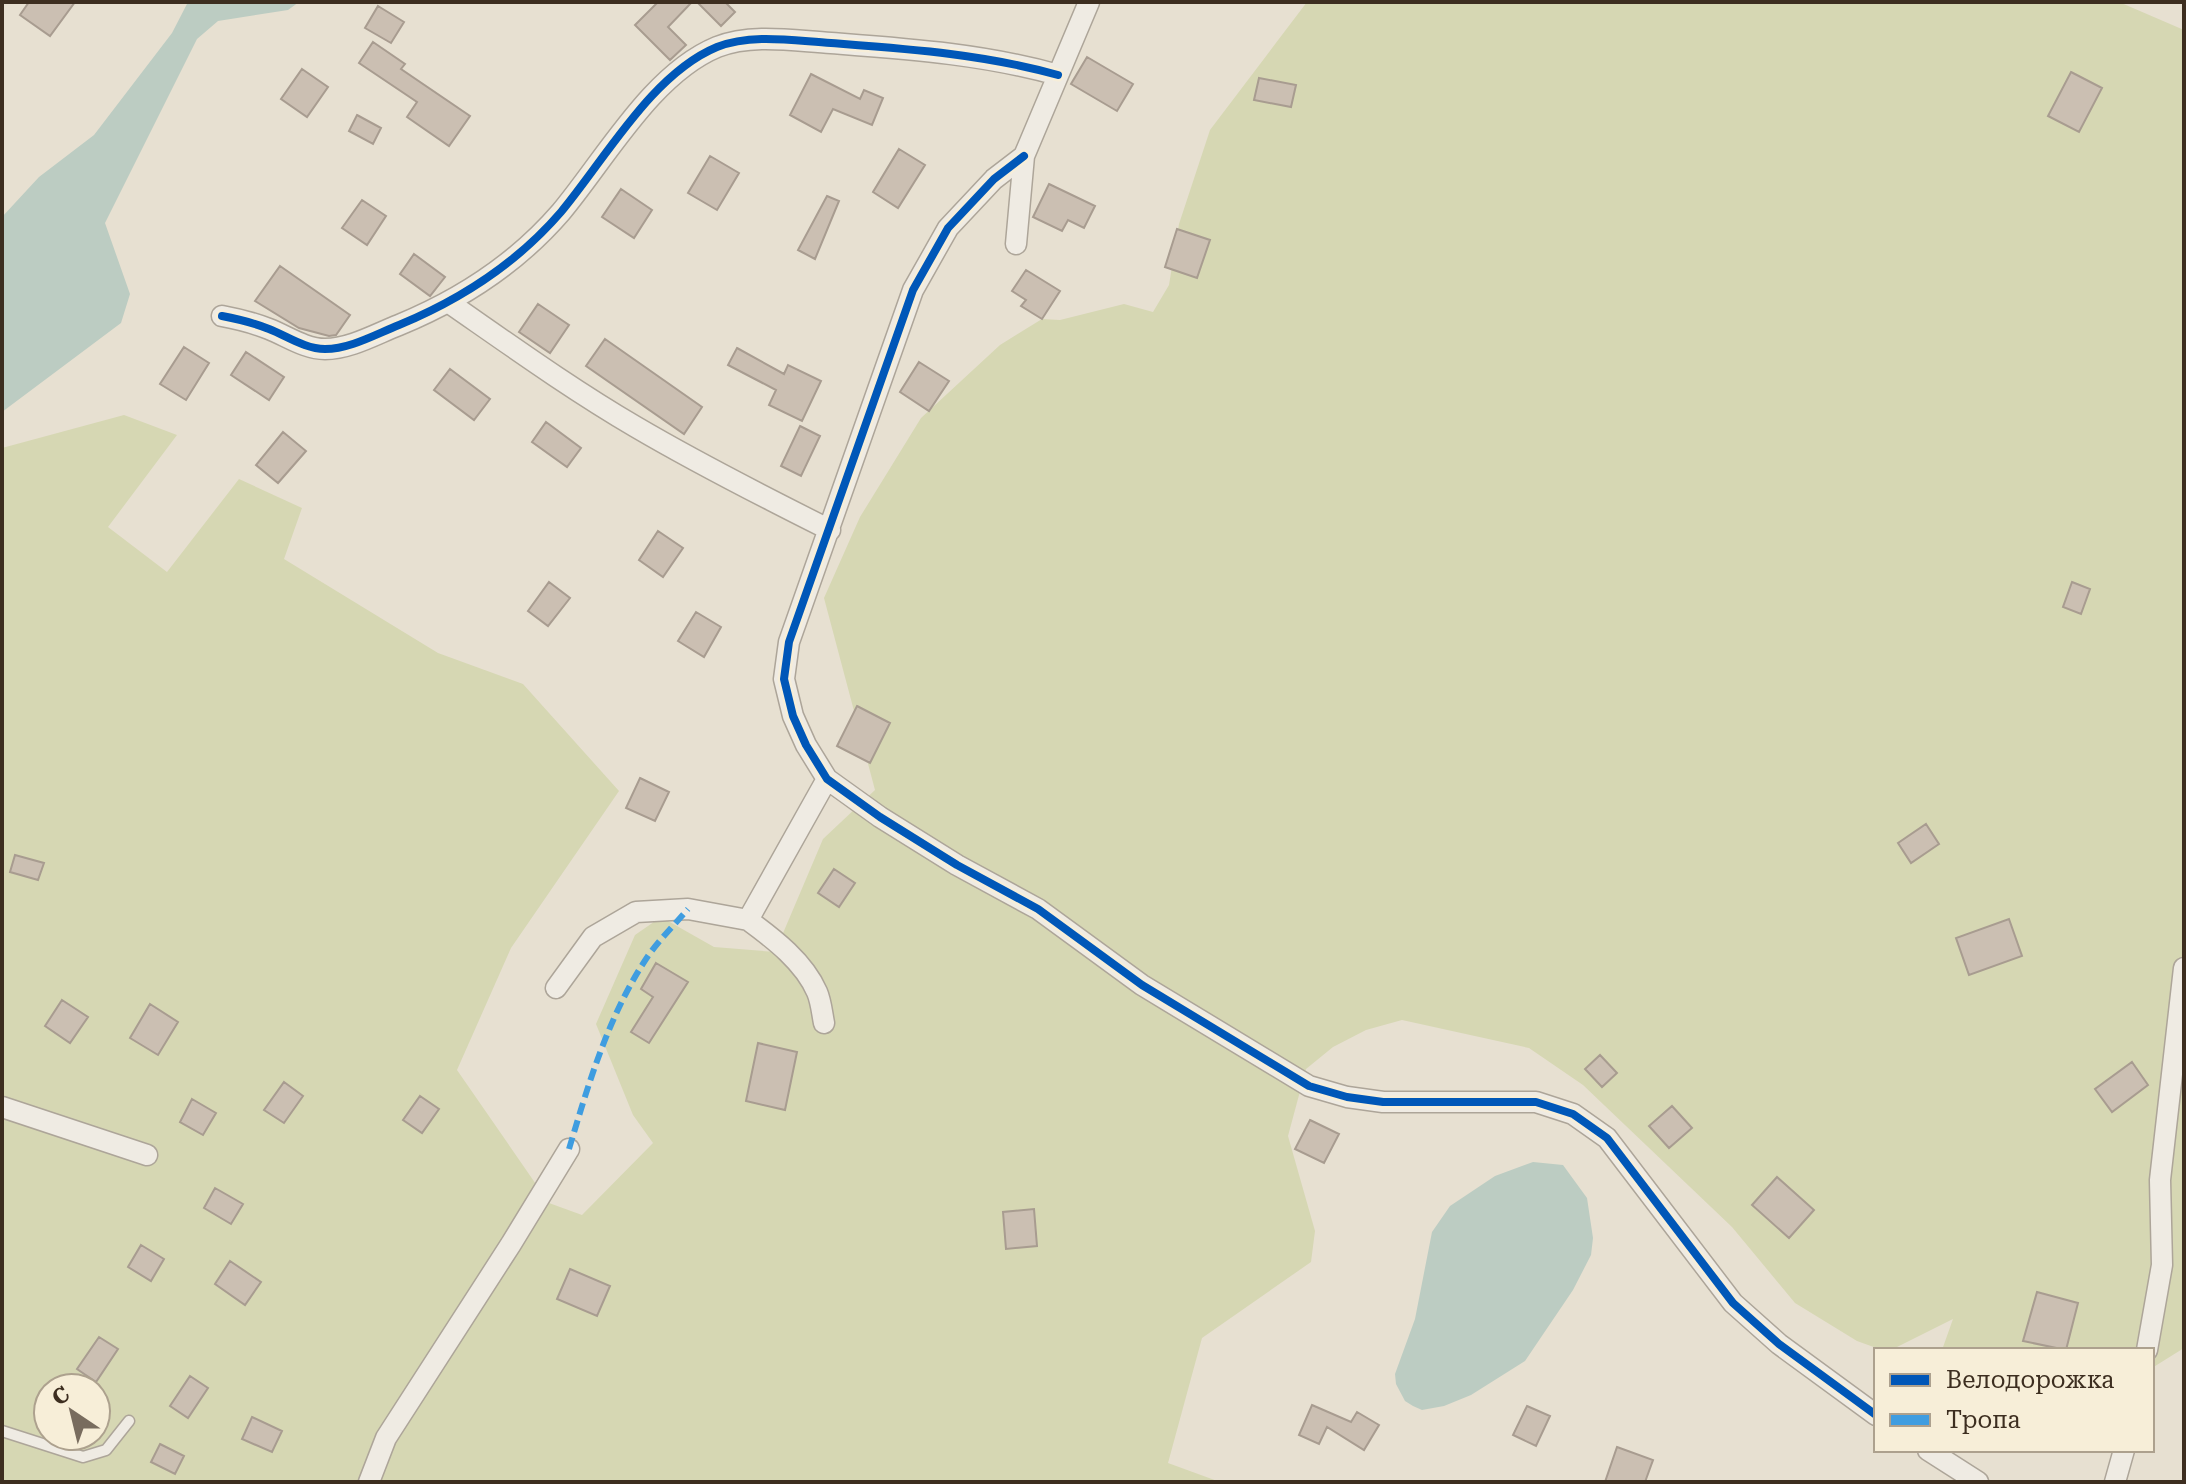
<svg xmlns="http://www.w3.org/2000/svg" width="2186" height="1484" font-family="'Roboto Serif',serif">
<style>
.green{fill:#d6d7b3;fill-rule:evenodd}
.water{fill:#bcccc2}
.building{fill:#cbbfb2;stroke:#a89c90;stroke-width:2}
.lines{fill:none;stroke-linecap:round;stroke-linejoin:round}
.lane-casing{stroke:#ada599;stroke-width:13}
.street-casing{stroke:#ada599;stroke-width:23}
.lane{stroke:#efebe3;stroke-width:10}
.street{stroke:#efebe3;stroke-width:20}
.quiet{stroke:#3f9de0;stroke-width:6;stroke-dasharray:12 6;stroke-linecap:butt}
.cycleway-casing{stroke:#f7eed8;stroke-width:13}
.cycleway{stroke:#0057b8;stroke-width:8}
</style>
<rect width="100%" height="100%" fill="#e7e0d1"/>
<!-- green -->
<path class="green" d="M1307 2H2119L2184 30V1348L2152 1368V1350H1942L1953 1319 1891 1350H1882L1857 1341 1795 1303 1732 1227 1583 1085 1529 1048 1402 1020 1366 1030 1333 1047 1306 1069 1288 1136 1315 1231 1311 1262 1202 1338 1168 1463 1220 1482H2V448L124 415 177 435 108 527 167 572 239 479 302 508 284 559 438 653 523 684 619 791 511 948 457 1070 549 1203 582 1215 653 1143 633 1115 596 1024 635 935 661 917 714 947 775 952 823 839 875 790 824 598 860 517 921 418 1000 345 1042 319 1060 320 1124 304 1153 312 1169 285 1179 224 1210 130ZM48 1388H96V1436H48Z"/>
<!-- water -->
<path class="water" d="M188 2H299L288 10 218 21 197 39 105 223 130 294 121 323 2 412V217L39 177 94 135 172 33Z
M1533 1162 1563 1165 1587 1198 1593 1238 1591 1255 1573 1290 1525 1361 1471 1395 1444 1406 1422 1410 1413 1406 1405 1401 1396 1384 1395 1374 1415 1319 1432 1232 1450 1206 1495 1176Z"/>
<!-- building -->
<path class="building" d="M29 2H75L50 36 20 15Z
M658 2H692L668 27 686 45 670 60 635 25Z
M697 2H725L735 12 721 26Z
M378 6 404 22 391 43 365 28Z
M373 42 405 64 401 69 470 116 449 146 407 117 417 102 359 63Z
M1087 57 1133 84 1117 111 1071 84Z
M302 69 328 87 307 117 281 99Z
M2071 72 2102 88 2079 132 2048 116Z
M811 74 860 99 864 90 883 98 872 125 833 109 821 132 790 115Z
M1259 78 1296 85 1291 107 1254 100Z
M357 115 381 128 373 144 349 131Z
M899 149 925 165 898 208 873 192Z
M710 156 739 173 717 210 688 193Z
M1049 184 1095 206 1084 228 1068 220 1062 231 1033 217Z
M621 189 652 210 634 238 602 217Z
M827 196 839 201 815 259 798 250Z
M362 200 386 216 367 245 342 228Z
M1177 229 1210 240 1197 278 1165 267Z
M414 254 445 277 430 296 400 274Z
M280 266 350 315 336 335 329 336 299 328 255 301Z
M1026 270 1060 291 1042 319 1021 306 1026 300 1012 291Z
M538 304 569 325 550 353 519 332Z
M605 339 702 407 684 434 586 366Z
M184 347 209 363 186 400 160 384Z
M737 348 784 374 788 365 821 381 802 421 769 405 776 390 728 365Z
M246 352 284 377 269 400 231 375Z
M919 362 949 381 929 411 900 392Z
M450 369 490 399 474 420 434 390Z
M546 422 581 448 567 467 532 442Z
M800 426 820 436 801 476 781 466Z
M283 432 306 451 278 483 256 465Z
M658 531 683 548 663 577 639 560Z
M549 582 570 598 548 626 528 611Z
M2072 582 2090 589 2081 614 2063 607Z
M696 612 721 627 704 657 678 641Z
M857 706 890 723 870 763 837 746Z
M640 778 669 792 655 821 626 808Z
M1926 824 1939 844 1911 863 1898 843Z
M15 855 44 863 38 880 10 872Z
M834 869 855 883 839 907 818 893Z
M2009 919 2022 956 1969 975 1956 938Z
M656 963 688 982 649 1043 631 1032 653 997 641 989Z
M62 1000 88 1017 70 1043 45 1026Z
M150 1004 178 1022 158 1055 130 1038Z
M758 1043 797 1052 785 1110 746 1101Z
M1600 1055 1617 1073 1602 1087 1585 1069Z
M2132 1062 2148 1085 2112 1112 2095 1089Z
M284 1082 303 1096 284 1123 264 1110Z
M420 1096 439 1109 422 1133 403 1120Z
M192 1099 216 1113 203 1135 180 1122Z
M1672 1106 1692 1128 1669 1148 1649 1126Z
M1310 1120 1339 1134 1324 1163 1295 1149Z
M1777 1177 1814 1210 1789 1238 1752 1205Z
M215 1188 243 1204 231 1224 204 1208Z
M1034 1209 1037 1246 1006 1249 1003 1212Z
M141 1245 164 1259 151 1281 128 1267Z
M230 1261 261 1282 245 1305 215 1284Z
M570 1269 610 1286 597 1316 557 1299Z
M2037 1292 2078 1303 2066 1350 2023 1341Z
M99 1337 118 1349 96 1382 77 1369Z
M190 1376 208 1388 188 1418 170 1406Z
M1312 1405 1351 1422 1357 1412 1379 1425 1364 1450 1327 1427 1319 1444 1299 1435Z
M1527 1406 1550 1416 1536 1446 1513 1435Z
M252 1417 282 1431 272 1452 242 1439Z
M160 1444 184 1456 175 1474 151 1462Z
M1617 1447 1653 1460 1645 1482H1605Z"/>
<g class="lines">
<defs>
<path id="lane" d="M2 1431 83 1457 106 1450 129 1421"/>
<path id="street" d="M1024 156 994 179 948 228 913 290 789 642 784 679 793 716 806 745 827 779 880 817 957 865 1038 909 1142 985 1309 1086 1347 1097 1383 1102H1536L1573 1114 1607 1138 1733 1303 1779 1344 1876 1415
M1016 244 1024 156 1089 2
M448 302C510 345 571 389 636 427 699 464 764 497 830 530
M222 316C238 319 254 323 269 329 287 336 305 349 325 349 350 349 376 334 399 325 462 299 517 263 561 212 606 158 652 74 717 47 752 33 795 41 831 43 909 49 983 54 1058 75
M748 920C774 939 804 962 817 992 821 1001 822 1013 824 1023
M556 988 593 937 636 912 688 909 748 920 827 779
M2 1107 147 1155
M2147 1350 2162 1265 2160 1180 2184 968
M1928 1450 1978 1482
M369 1482 386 1438 511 1244 569 1149
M2115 1482 2124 1450"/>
</defs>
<!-- lane casing -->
<use href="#lane" class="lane-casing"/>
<!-- street casing -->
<use href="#street" class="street-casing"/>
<!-- lane -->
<use href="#lane" class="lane"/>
<!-- street -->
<use href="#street" class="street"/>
<!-- quiet -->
<path class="quiet" d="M569 1149C589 1082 609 1014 648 956 660 939 675 924 688 909"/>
<defs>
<path id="cycleway" d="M1024 156 994 179 948 228 913 290 789 642 784 679 793 716 806 745 827 779 880 817 957 865 1038 909 1142 985 1309 1086 1347 1097 1383 1102H1536L1573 1114 1607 1138 1733 1303 1779 1344 1876 1415
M222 316C238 319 254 323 269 329 287 336 305 349 325 349 350 349 376 334 399 325 462 299 517 263 561 212 606 158 652 74 717 47 752 33 795 41 831 43 909 49 983 54 1058 75"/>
</defs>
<!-- cycleway casing -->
<use href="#cycleway" class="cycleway-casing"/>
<!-- cycleway -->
<use href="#cycleway" class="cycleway"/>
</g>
<!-- border -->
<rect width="2186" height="1484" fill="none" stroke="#3d2e20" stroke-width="8"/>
<!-- legend -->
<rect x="1874" y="1348" width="280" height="104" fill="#f7eed8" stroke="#ada18e" stroke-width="2"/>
<rect x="1890" y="1374" width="40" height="12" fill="#0057b8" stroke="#ada18e" stroke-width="2"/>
<text x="1946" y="1388" font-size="24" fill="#3d2e20">Велодорожка</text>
<rect x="1890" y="1414" width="40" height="12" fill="#3f9de0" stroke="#ada18e" stroke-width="2"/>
<text x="1946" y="1428" font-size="24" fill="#3d2e20">Тропа</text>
<!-- north arrow -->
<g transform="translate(72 1412) rotate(325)"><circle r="38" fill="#f7eed8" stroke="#ada18e" stroke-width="2"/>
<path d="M0-6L14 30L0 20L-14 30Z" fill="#786c5e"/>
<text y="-12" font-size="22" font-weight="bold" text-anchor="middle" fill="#3d2e20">С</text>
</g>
</svg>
